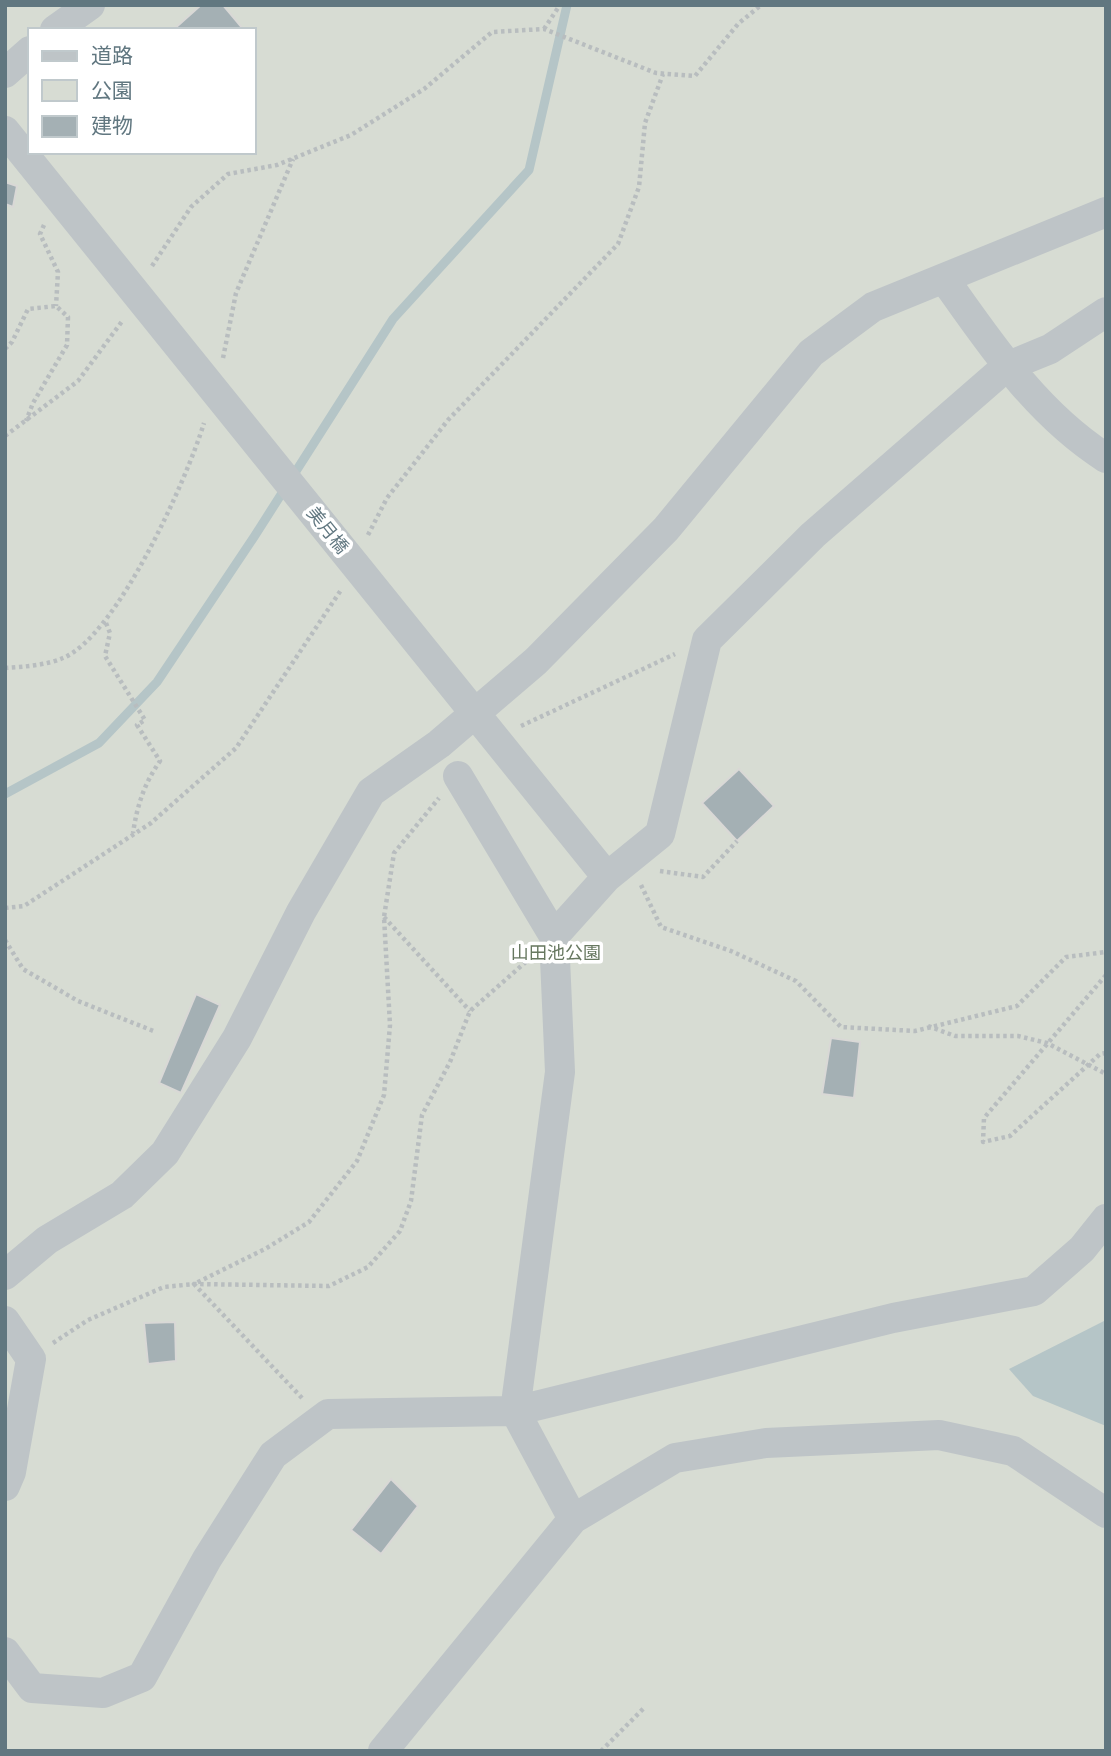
<svg xmlns="http://www.w3.org/2000/svg" width="1111" height="1756" font-family="'Roboto Condensed','Noto Sans JP',sans-serif">
<style>
.green{fill:#d7dcd3;fill-rule:evenodd}
.water{fill:#b5c5c7}
.lines{fill:none;stroke-linecap:round;stroke-linejoin:round}
.stream{stroke:#b5c5c7;stroke-width:9}
.building{fill:#a4b0b4;stroke:#d9d8d6;stroke-width:2}
.path{stroke:#b8bdbf;stroke-width:4.5;stroke-dasharray:3.5 3.5;stroke-linecap:butt}
.street{stroke:#bec4c7;stroke-width:30}
.labels{text-anchor:middle;dominant-baseline:central;stroke-width:7;stroke-linejoin:round;paint-order:stroke}
.street-label{font-size:18px;fill:#617780;stroke:#fff}
.park-label{font-size:18px;fill:#677860;stroke:#fff}
</style>
<rect width="100%" height="100%" fill="#f7f7f4"/>
<!-- green -->
<path class="green" d="M5 5H1106V1751H5ZM30 30H254V152H30Z"/>
<!-- water -->
<path class="water" d="M1106 1320V1426L1033 1396 1009 1369Z"/>
<g class="lines">
<!-- stream -->
<path class="stream" d="M5 794 99 743 157 682 254 537 393 319 529 170 567 5"/>
</g>
<!-- building -->
<path class="building" d="M201 5H223L244 30H173Z
M5 182 17 186 13 207 5 204Z
M739 769 774 806 737 841 702 803Z
M196 994 220 1005 181 1093 159 1083Z
M831 1038 860 1042 854 1098 822 1094Z
M175 1322 176 1361 148 1364 144 1323Z
M391 1479 418 1506 381 1554 351 1530Z"/>
<g class="lines">
<!-- path -->
<path class="path" d="M544 29 560 5
M44 225 40 234 58 272 56 306
M152 266 191 207 228 174 277 165 351 135 424 89 492 32 544 29 656 73 695 76 738 24 761 5
M5 349 12 342 28 309 56 306 68 317 67 345 33 403 26 421
M223 358 236 293 293 159
M5 436 78 381 123 320
M368 535 387 498 448 420 618 244 639 187 645 123 663 74
M106 623 110 633 105 656 145 720 137 725 160 761C144 784 137 806 133 833
M5 668C23 667 47 665 63 658 117 636 187 479 204 423
M521 726 675 654
M660 871 703 877 737 841
M641 885 661 927 731 951 796 981 841 1027 915 1031 1017 1006 1066 957 1106 952
M5 908 24 906 151 823 236 748 341 590
M384 917 470 1011
M5 940 23 969 78 1001 156 1032
M1106 975 984 1118 983 1142 1010 1136 1100 1054 1106 1053
M928 1026 955 1036H1018L1047 1043 1106 1074
M53 1343 88 1320 164 1287 194 1284 329 1286 368 1267 400 1231 411 1201 422 1115 450 1062 470 1011 528 960
M302 1398 194 1284 265 1249 309 1222 357 1161 384 1095 390 1025 384 917 394 853 439 798
M601 1751 644 1708"/>
<!-- street -->
<path class="street" d="M55 30 90 5
M5 73 30 51
M5 131 607 877 554 936 560 1072 515 1411 573 1519
M945 280C991 345 1037 414 1106 458
M458 776 554 936
M607 877 660 834 707 640 813 535 1006 367 1050 349 1106 312
M5 1275 47 1240 122 1195 165 1153 237 1038 301 912 371 792 439 744 536 661 666 529 811 353 873 307 1106 212
M5 1321 31 1359 11 1472 5 1486
M5 1652 32 1688 103 1693 142 1677 207 1559 273 1455 328 1414 515 1411 893 1318 1034 1291 1082 1249 1106 1219
M383 1751 573 1519 675 1458 766 1443 939 1435 1013 1451 1106 1513"/>
</g>
<g class="labels">
<!-- street labels -->
<g class="street-label">
<text transform="translate(328 530) rotate(51)">美月橋</text>
</g>
<!-- park labels -->
<g class="park-label">
<text x="556" y="952">山田池公園</text>
</g>
</g>
<!-- border -->
<rect width="1111" height="1756" fill="none" stroke="#617780" stroke-width="14"/>
<!-- legend -->
<rect x="28" y="28" width="228" height="126" fill="#ffffff" stroke="#c0c9cc" stroke-width="2"/>
<rect x="42" y="51" width="35" height="10" fill="#bec4c7" stroke="#c0c9cc" stroke-width="2"/>
<text x="91" y="63" font-size="21" fill="#617780">道路</text>
<rect x="42" y="80" width="35" height="21" fill="#d7dcd3" stroke="#c0c9cc" stroke-width="2"/>
<text x="91" y="98" font-size="21" fill="#617780">公園</text>
<rect x="42" y="116" width="35" height="21" fill="#a4b0b4" stroke="#c0c9cc" stroke-width="2"/>
<text x="91" y="133" font-size="21" fill="#617780">建物</text>
</svg>
